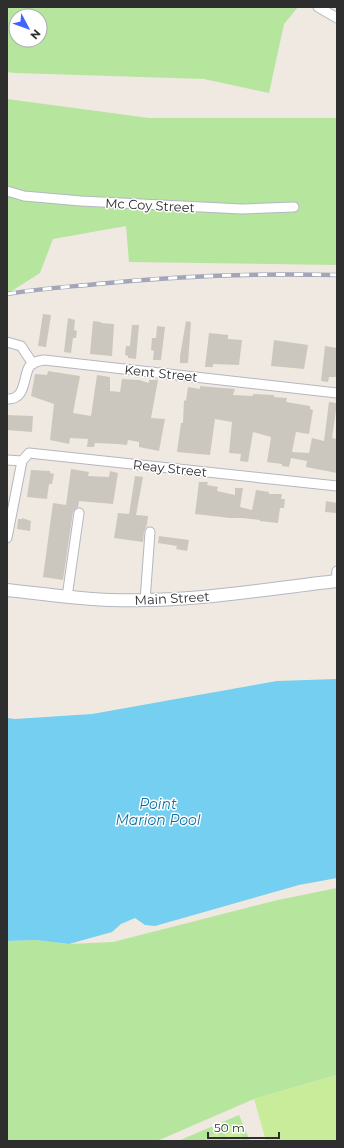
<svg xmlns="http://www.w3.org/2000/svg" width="344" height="1148" font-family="Montserrat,sans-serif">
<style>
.green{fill:#b6e59e;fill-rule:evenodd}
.pitch{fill:#c9ec9a}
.water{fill:#75cff0}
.building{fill:#cbc7bf}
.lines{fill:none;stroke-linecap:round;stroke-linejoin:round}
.minor-casing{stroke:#b4b7c1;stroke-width:11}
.secondary-casing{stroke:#b4b7c1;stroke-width:14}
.minor{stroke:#fff;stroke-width:9}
.secondary{stroke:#fff;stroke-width:12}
.rail-casing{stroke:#a3a6b8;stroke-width:4.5}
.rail{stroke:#fff;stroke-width:3;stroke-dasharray:9;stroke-linecap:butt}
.labels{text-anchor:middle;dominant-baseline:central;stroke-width:3;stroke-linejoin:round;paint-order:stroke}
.street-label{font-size:13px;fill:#2e2e2e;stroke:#fff}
.water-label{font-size:14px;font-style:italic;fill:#0d6fa3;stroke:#fff}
</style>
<rect width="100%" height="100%" fill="#efe9e1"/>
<!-- green -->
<path class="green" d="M7 7H298L284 24 269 93 204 79 16 73 7 72ZM16 16H40V40H16Z
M7 99 149 118H337V265L129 262 126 226 53 239 40 273 7 294Z
M337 888V1075L254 1099 157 1141H7V941L36 940 69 944 113 942 278 900Z
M239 1115 250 1141H178Z"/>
<!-- pitch -->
<path class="pitch" d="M337 1075V1141H266L254 1099Z
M237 1124 244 1141H228L223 1130Z
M218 1132 222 1141H206L205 1138Z"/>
<!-- water -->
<path class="water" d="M337 679V878L299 885 155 926 145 925 135 918 121 924 112 932 69 944 36 940 7 941V718L15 719 92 714 277 681Z"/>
<!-- building -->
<path class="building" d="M43 314 51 315 46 347 38 346Z
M68 318 75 320 74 330 77 331 76 338H73L71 353 64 352Z
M93 321 101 322V323L114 324 112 356 90 354Z
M186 321 191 322 188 363H180V356Z
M132 325H139L136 359 128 358V356L125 355 126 346H130Z
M157 326 165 327 161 360H153L154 351 151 350 152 338H156Z
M209 333 228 335V339L242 340 239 365 213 364V367H205Z
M274 340 308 345 304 369 271 366Z
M325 346 337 348V377H329L328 382 321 381Z
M48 371 80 376 73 413 91 416 97 375 110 377V391L120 392 122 379 139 380 149 383V380H158L151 418 165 419 159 451 139 447V442L128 440 127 445 117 444 95 443 94 447H87L88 439 70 438 69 444 50 440 54 404 31 396 35 374 47 375Z
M200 386 235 389 233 395 253 396V394L274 395V397L287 398 286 402 310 406V409L313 410 309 434 296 432 292 452 309 453 312 438 324 441 329 402 337 403 332 438 337 439V473L306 467 307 461 291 458 289 467 282 466V464L267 462 271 437 253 432 248 462 240 461 241 454 229 453 232 422 215 419 210 455 177 452 181 423H183L184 400 186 401 188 387 200 389Z
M7 415 33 416 32 432 7 430Z
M71 469 89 472 88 476 109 477 110 471 118 473 113 504 79 501 78 507 75 509 73 512 63 580 43 577 53 503 66 505Z
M31 470 50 471V473L54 474 52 484H49L47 499 27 497Z
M135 476 143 477 136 515 148 516 147 524 144 532 143 542 114 538 118 513 129 514Z
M199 482H208L207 485 218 487 217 491 235 495V488H243L240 507 252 510 256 490 269 492V494H282L281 499H285L284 508H280L278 523 260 521V520L242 518H230L195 514Z
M326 501 337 503 336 513 325 512Z
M22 518 31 521 30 531 17 529 18 519H22Z
M159 536 189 540 187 551 176 549 177 546 158 543Z"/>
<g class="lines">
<defs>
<path id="minor" d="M318 7 337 18
M7 191 24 196 81 201 242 209 294 207
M7 342 21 346 33 364
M7 399C26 400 23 378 29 367 32 362 38 361 44 360L337 393
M7 460 22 461 29 453 337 486
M7 538 22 461
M336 581 337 571
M67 597 79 513
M145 601 150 532"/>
<path id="secondary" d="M7 590C53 595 100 602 146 600 210 599 274 588 337 581"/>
</defs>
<!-- minor casing -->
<use href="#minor" class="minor-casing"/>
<!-- secondary casing -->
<use href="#secondary" class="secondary-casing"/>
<!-- minor -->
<use href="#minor" class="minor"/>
<!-- secondary -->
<use href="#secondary" class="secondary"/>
<defs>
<path id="rail" d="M7 294C37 289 67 287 97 284 177 276 257 273 337 275"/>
</defs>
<!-- rail casing -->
<use href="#rail" class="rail-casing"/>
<!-- rail -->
<use href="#rail" class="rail"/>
</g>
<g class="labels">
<!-- street labels -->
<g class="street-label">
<text transform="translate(150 205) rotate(3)">Mc Coy Street</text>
<text transform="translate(161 373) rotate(6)">Kent Street</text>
<text transform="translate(170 468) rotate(6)">Reay Street</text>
<text transform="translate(172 598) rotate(-3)">Main Street</text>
</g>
<!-- water labels -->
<g class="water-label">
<text x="158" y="804">Point<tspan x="158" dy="16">Marion Pool</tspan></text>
</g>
</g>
<!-- border -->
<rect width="344" height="1148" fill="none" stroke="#2e2e2e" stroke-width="16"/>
<!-- north arrow -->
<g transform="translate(28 28) rotate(131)"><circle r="19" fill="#ffffff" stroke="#ababab"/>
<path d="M0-3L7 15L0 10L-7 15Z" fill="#4264fb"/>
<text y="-6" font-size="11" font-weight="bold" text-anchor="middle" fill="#2e2e2e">N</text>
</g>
<!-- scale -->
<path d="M208 1132v6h71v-6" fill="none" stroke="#2e2e2e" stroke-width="2"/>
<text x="214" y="1132" font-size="12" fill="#2e2e2e" stroke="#ffffff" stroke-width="3" paint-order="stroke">50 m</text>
</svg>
